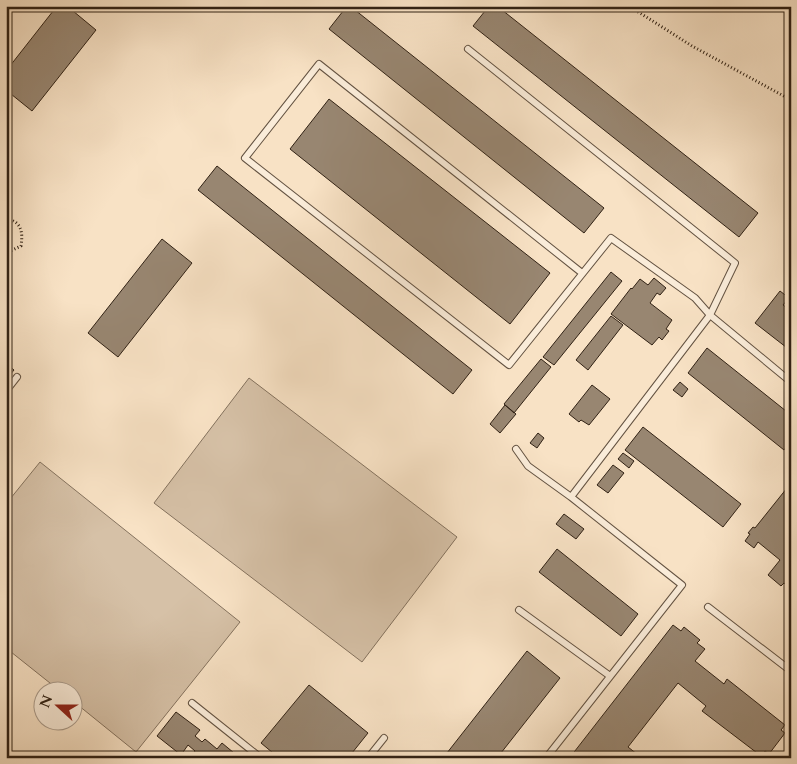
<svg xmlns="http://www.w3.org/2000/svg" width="797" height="764" font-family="Cardo,serif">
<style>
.green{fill:#d6c1a7;stroke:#84725e}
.building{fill:#988671;stroke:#312215}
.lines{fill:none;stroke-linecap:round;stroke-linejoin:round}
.service-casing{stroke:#635241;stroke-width:8}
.path{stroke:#312215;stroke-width:3;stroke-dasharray:1 2.5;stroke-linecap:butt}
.service{stroke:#faecd9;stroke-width:6}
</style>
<rect width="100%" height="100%" fill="#f8e2c5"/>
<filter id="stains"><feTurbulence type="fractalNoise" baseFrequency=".004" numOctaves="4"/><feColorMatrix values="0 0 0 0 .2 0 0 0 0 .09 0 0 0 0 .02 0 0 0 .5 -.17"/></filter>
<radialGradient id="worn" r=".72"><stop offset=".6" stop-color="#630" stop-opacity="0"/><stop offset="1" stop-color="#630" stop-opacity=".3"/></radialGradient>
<!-- green -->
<path class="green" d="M249 378 457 537 362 662 154 503Z
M40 462 240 622 136 752 73 701 72 692 60 691 6 648V504Z"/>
<!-- building -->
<path class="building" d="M57 6H67L96 30 32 111 6 90V71Z
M347 6H350L604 208 584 233 329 29Z
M489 6H497L758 213 739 237 473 26Z
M329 99 550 273 510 324 290 149Z
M217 166 472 370 453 394 198 190Z
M162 239 192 263 118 357 88 333Z
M611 272 622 281 554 365 543 357Z
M654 278 666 288 660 295 657 293 650 303 672 320 666 329 669 331 662 340 659 337 652 345 611 314 631 288 632 289 640 279 648 285Z
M780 291 789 298 783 305 791 311V351L755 323Z
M611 316 623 325 588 370 576 360Z
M707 348 791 415V441L784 450 688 373Z
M541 359 551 367 514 413 504 404Z
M6 363 14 370 9 376 6 373Z
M680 382 688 389 682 397 673 390Z
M592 385 610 399 589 425 581 420 579 422 569 414Z
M505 405 516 414 500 433 490 424Z
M643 427 741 504 723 527 625 450Z
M538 433 544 438 537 448 530 443Z
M623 453 634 461 629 468 618 459Z
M613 465 624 473 608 493 597 485Z
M791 483V547L785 554 791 559V589L784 583 781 586 768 575 780 560 758 542 754 548 745 541 750 534 748 533 753 527 755 528Z
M564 514 584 529 576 539 556 524Z
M557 549 638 614 621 636 539 572Z
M673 625 681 631 684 627 700 640 697 643 705 649 695 661 724 684 727 679 785 725 781 730 785 733 769 754 765 751 761 756 702 711 706 706 678 683 628 747 642 758H574L571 756Z
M527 651 560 678 497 758H443Z
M309 685 368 733 348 758H279L261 743Z
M176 712 200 730 195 736 202 742 205 739 217 749 222 743 234 753 230 758H190L195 751 188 745 181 755 157 736Z"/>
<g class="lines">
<defs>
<path id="service" d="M468 49 735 263 710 315 695 298 611 238 509 365 245 158 319 64 582 273
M6 391 17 377
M516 449 528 466 571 497
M708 607 791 671
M519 610 610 676
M192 703 261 758
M368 758 384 738
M546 758 682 585 571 497 710 315 791 382"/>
</defs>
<!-- service casing -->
<use href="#service" class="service-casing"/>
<!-- path -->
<path class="path" d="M629 6 692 46 791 100
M6 219C22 221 23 233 21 246L6 253"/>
<!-- service -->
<use href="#service" class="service"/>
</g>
<!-- margin -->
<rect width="797" height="764" fill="none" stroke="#f8e2c5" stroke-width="25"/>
<rect x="8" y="8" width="782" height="749" fill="none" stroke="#312215" stroke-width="2.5"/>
<rect x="12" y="12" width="772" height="739" fill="none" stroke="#312215"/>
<!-- north arrow -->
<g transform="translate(58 706) rotate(291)"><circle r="24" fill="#faecd9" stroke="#aa9b8b"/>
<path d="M0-4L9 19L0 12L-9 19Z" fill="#8f2418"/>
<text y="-8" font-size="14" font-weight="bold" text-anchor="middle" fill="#312215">N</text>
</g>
<rect width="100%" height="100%" filter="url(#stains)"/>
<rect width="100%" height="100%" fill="url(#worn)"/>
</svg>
